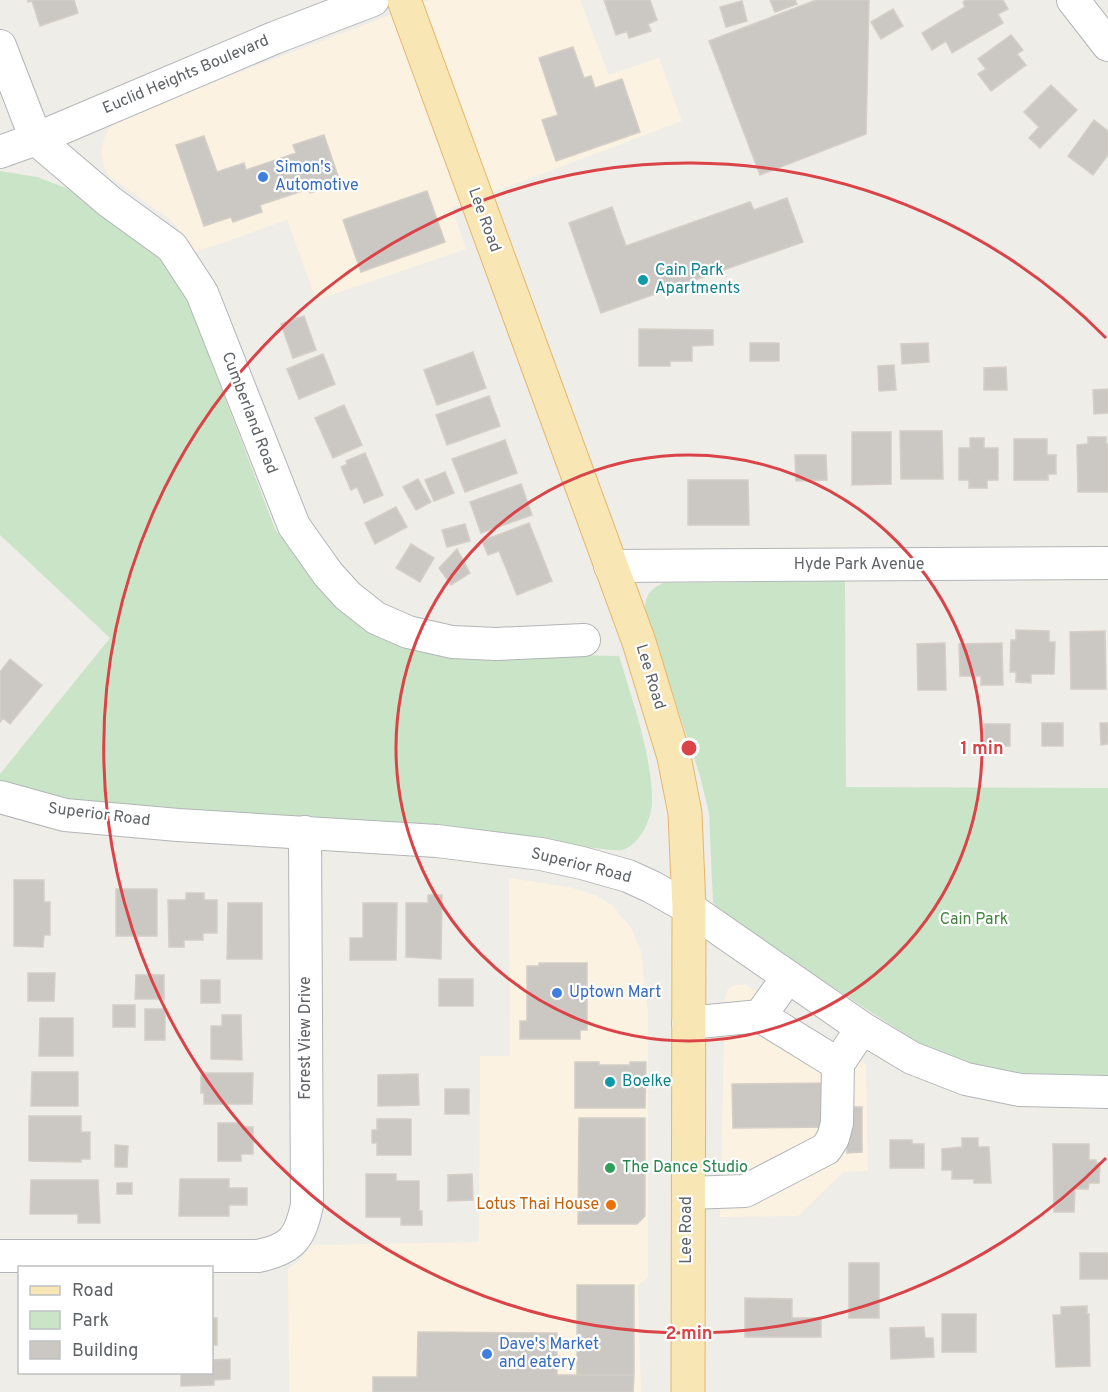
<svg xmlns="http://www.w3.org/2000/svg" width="1108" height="1392" font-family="Overpass,sans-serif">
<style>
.commercial{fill:#fbf2e1}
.green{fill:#cae4c7}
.building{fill:#cbc8c4;stroke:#d4cec6;stroke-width:1.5}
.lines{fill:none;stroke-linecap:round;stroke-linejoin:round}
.minor-casing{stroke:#b2b5b8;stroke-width:34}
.major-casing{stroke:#e5b66b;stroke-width:35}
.minor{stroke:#fff;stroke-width:32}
.major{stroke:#f8e6b4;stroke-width:33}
.ring{fill:none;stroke:#da4347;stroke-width:3}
.shop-dot{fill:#3f7fe0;stroke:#fff;stroke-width:2}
.culture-dot{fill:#0f9aa8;stroke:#fff;stroke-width:2}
.leisure-dot{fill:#2e9e5b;stroke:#fff;stroke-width:2}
.food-dot{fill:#e8710a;stroke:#fff;stroke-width:2}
.labels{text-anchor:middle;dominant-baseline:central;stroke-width:4.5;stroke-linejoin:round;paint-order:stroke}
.street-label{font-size:16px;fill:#5f6366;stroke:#fff}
.shop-label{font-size:16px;fill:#366cbe;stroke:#fff;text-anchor:start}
.culture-label{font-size:16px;fill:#0d838f;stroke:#fff;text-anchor:start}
.park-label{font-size:16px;fill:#43853f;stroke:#fff}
.leisure-label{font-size:16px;fill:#27864d;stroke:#fff;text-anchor:start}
.food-label{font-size:16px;fill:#c56008;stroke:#fff;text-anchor:end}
.centre{fill:#da4347;stroke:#fff;stroke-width:3}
.ring-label{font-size:18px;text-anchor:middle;font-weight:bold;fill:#da4347;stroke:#fff;stroke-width:4.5;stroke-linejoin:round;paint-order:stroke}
</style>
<rect width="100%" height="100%" fill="#efede8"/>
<!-- commercial -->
<path class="commercial" d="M430 0H580L609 75 659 58 682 121 452 208 466 249 316 300 287 220 196 252 171 220 110 177 104 166 101 152 104 139 109 128 124 116Z
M509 878 569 887 595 895 612 905 631 928 641 951 648 1013V1277L638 1286 641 1392H289L288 1269 299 1261 312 1245 479 1242 480 1056H510Z
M745 984 866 1064 868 1171 843 1172 798 1216 720 1217 725 996 728 989 735 985Z"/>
<!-- green -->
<path class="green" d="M0 171 37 177 66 188 108 211 157 255 188 301 275 529 313 580 365 631 446 653 619 656C632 699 653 758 652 804 651 820 640 843 625 849 619 852 608 849 602 849L433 827 62 803 0 785V774L110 638 0 535Z
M845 581 846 787 1108 788V1075L1007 1073 969 1065 923 1046 719 913 713 902 709 813 700 776 645 610C646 595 649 590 663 583Z"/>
<!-- building -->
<path class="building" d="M28 0H74L78 13 40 26 32 1 28 2Z
M604 0H650L657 20 648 24 651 31 629 38 627 31 616 35Z
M770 0H795L797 4 775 12Z
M816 0H869L866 134 760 175 709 41Z
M966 0H1003L1008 9 998 14 1003 23 952 53 946 41 932 50 922 33 965 7 963 2Z
M742 1 747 21 726 27 720 7Z
M893 9 903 26 881 39 871 22Z
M1011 35 1023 50 1017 54 1026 65 991 91 978 74 986 69 978 59Z
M573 47 584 78 591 76 595 88 622 79 640 132 556 161 542 120 558 115 539 58Z
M1051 85 1077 110 1040 148 1029 138 1039 127 1024 112Z
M1094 120 1108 131V155L1093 175 1068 156Z
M324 135 340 182 310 193 308 189 260 205 262 212 233 222 231 217 204 226 176 145 204 136 217 172 244 163 246 170 296 153 293 145Z
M427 191 445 242 361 272 343 220Z
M787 198 803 242 601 313 569 223 612 207 626 246 750 202 754 210Z
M304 316 316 350 293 358 281 324Z
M639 329 713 330V345L692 346V361H670V366H639Z
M750 343H779V361H750Z
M928 343 929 362 902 364 901 344Z
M473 352 486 388 437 405 424 370Z
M323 354 335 384 299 399 287 369Z
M894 365 896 390 879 391 878 366Z
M1006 367 1007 390H984V368Z
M1108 389V413L1094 414 1093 390Z
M489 396 500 426 447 445 436 415Z
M344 405 362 445 333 458 315 418Z
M900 431H942L943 479H901Z
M852 432H891V484L852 485Z
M1088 437H1106V444H1108V492H1078L1077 445 1088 444Z
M970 438H984V448H998V480H987V488H969V480H959V448H970Z
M1014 439H1047V455H1056V474H1048V480H1014Z
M505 440 517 473 465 492 452 459Z
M365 453 383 495 364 503 357 487 351 490 341 467 347 464 346 461Z
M795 455H826L827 480 796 481Z
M445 472 454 493 434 501 425 480Z
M418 479 431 502 416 510 403 487Z
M688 480H748L749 525H688Z
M521 484 532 515 481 533 470 502Z
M396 507 407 527 375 544 365 523Z
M529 523 552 581 517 595 499 551 488 555 482 541Z
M465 524 470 541 447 547 442 530Z
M411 544 434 558 420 582 396 568Z
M457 549 470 573 451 585 439 568Z
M1016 630 1049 631V642H1055L1054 674H1031V683L1016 682V672H1010L1011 640H1016Z
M1105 631 1106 689H1071L1070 632Z
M945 643 946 690H918L917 644Z
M1002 643 1003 685H981V676H960L959 644Z
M10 659 42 685 10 724 3 718 0 722V672Z
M1042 723H1063V746H1042Z
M1100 723H1108V744L1101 745Z
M984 724H1010V746H984Z
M14 880H44V902H50V935H44L43 947 14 946Z
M116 889H157V936H116Z
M186 893H204V900H217V933H203V940H184V947H169L168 900H186Z
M428 895H442L441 959 406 957V903H428Z
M228 903H262V959H227Z
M363 903H397L396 960H350V938H363Z
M539 963H587V1030H580V1039H520V1021H527V966H539Z
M28 973H55L54 1001H28Z
M136 975H164V999H135Z
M439 979H473V1006H439Z
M201 980H220V1003H201Z
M113 1005H135V1027H113Z
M145 1009H165V1040H145Z
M222 1015H241L242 1060 211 1059V1026H222Z
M40 1018H73V1056H39Z
M575 1062H599V1065H630V1062H646L645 1108H575Z
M32 1072H78V1106H31Z
M204 1073H253L252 1104H204V1093H201V1075H204Z
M418 1074 419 1105 378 1106V1075Z
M829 1083V1127L733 1128 732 1084Z
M445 1089H469V1114H445Z
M844 1107H862V1152L847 1153V1130Z
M29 1116H81V1132H90V1159H81V1162L29 1161Z
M579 1118H645V1216L637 1224H578Z
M377 1119H411V1155H377V1143H372V1130H377Z
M218 1123H241V1127H253V1154H241V1161H218Z
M962 1138H978V1147H989L991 1183H974V1179H952V1170H942V1149L962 1147Z
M890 1140H912V1144H924V1168H890Z
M1053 1144H1089V1160H1096V1163H1100L1099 1183H1089L1088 1189H1075L1074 1212H1054Z
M115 1145 128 1146 127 1167H115Z
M366 1174H396V1181H419V1211H422V1225H401V1217H366Z
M472 1174 473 1200 448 1201V1175Z
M180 1179H229V1188H247V1205H229V1216H179Z
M31 1180H98L100 1223H78V1214H30Z
M117 1183H132V1194H117Z
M1080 1253H1108V1279H1080Z
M849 1263H879V1318H849Z
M577 1285H634V1375H577Z
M745 1298 792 1299V1318H821V1337H745Z
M1087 1306V1314H1089L1090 1366 1056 1367 1053 1315H1061V1307Z
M942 1314H976V1352H942Z
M212 1318H217V1345H213V1360L230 1359V1379L214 1380V1385L181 1386V1372H212Z
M924 1327 925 1338H933L934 1357 891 1359 890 1328Z
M418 1332 557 1333V1375H634L633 1392H373V1377H417Z"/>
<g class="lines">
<defs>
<path id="minor" d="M1073 0 1108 45
M0 46 36 139 110 202 172 247 202 293 294 526 328 574 348 596 376 618 408 632 452 642 496 644 584 640
M0 152 36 139 274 38 373 0
M610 566 1108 563
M0 797 65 815 178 825 437 841 541 854 582 863 628 876 652 887 689 908 862 1028 912 1058 966 1079 1020 1090 1108 1092
M760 1016 838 1064
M688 1023 760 1016 788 977
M688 1193 745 1191 826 1149 833 1138 837 1123 838 1064 862 1028
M0 1256H258C292 1249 300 1238 307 1205L305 832"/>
<path id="major" d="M404 0 639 642 674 757 685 813 689 908 688 1392"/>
</defs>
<!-- minor casing -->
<use href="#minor" class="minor-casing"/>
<!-- major casing -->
<use href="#major" class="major-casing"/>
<!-- minor -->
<use href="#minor" class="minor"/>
<!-- major -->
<use href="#major" class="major"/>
</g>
<!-- distance rings -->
<g class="ring">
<circle cx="689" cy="748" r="293"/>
<path d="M1106 1158A585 585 0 1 1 1106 338"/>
</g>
<!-- markers -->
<g class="shop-dot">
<circle cx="263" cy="177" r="6"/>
<circle cx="557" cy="993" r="6"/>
<circle cx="487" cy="1354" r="6"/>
</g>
<g class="culture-dot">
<circle cx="643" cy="280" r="6"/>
<circle cx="610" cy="1082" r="6"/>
</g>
<circle class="leisure-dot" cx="610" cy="1168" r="6"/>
<circle class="food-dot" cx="611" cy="1205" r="6"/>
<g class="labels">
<!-- street labels -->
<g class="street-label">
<text transform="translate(186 75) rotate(-23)">Euclid Heights Boulevard</text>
<text transform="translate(484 220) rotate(70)">Lee Road</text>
<text transform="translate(249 413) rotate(69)">Cumberland Road</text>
<text x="859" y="565">Hyde Park Avenue</text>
<text transform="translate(650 677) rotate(73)">Lee Road</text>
<text transform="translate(99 815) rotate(7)">Superior Road</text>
<text transform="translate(581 866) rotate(14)">Superior Road</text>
<text transform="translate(306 1038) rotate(-90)">Forest View Drive</text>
<text transform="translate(687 1230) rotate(-90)">Lee Road</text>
</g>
<!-- shop labels -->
<g class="shop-label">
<text x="275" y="168">Simon's<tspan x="275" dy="18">Automotive</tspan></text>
<text x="569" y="993">Uptown Mart</text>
<text x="499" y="1345">Dave's Market<tspan x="499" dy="18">and eatery</tspan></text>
</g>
<!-- culture labels -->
<g class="culture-label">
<text x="655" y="271">Cain Park<tspan x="655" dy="18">Apartments</tspan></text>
<text x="622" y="1082">Boelke</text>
</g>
<!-- park labels -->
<g class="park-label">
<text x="974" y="920">Cain Park</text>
</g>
<!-- leisure labels -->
<g class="leisure-label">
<text x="622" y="1168">The Dance Studio</text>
</g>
<!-- food labels -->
<g class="food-label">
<text x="599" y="1205">Lotus Thai House</text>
</g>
</g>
<circle cx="689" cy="748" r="9" class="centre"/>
<g class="ring-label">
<text x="982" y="754">1 min</text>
<text x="689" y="1339">2 min</text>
</g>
<!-- legend -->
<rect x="18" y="1266" width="195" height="108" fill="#ffffff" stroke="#bfc1c2" stroke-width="1.5"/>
<rect x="30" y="1286" width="30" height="9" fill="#f8e6b4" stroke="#bfc1c2" stroke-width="1.5"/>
<text x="72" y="1296" font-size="18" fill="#5f6366">Road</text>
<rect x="30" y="1311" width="30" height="18" fill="#cae4c7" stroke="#bfc1c2" stroke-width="1.5"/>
<text x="72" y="1326" font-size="18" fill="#5f6366">Park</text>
<rect x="30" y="1341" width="30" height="18" fill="#cbc8c4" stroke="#bfc1c2" stroke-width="1.5"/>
<text x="72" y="1356" font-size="18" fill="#5f6366">Building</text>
</svg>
